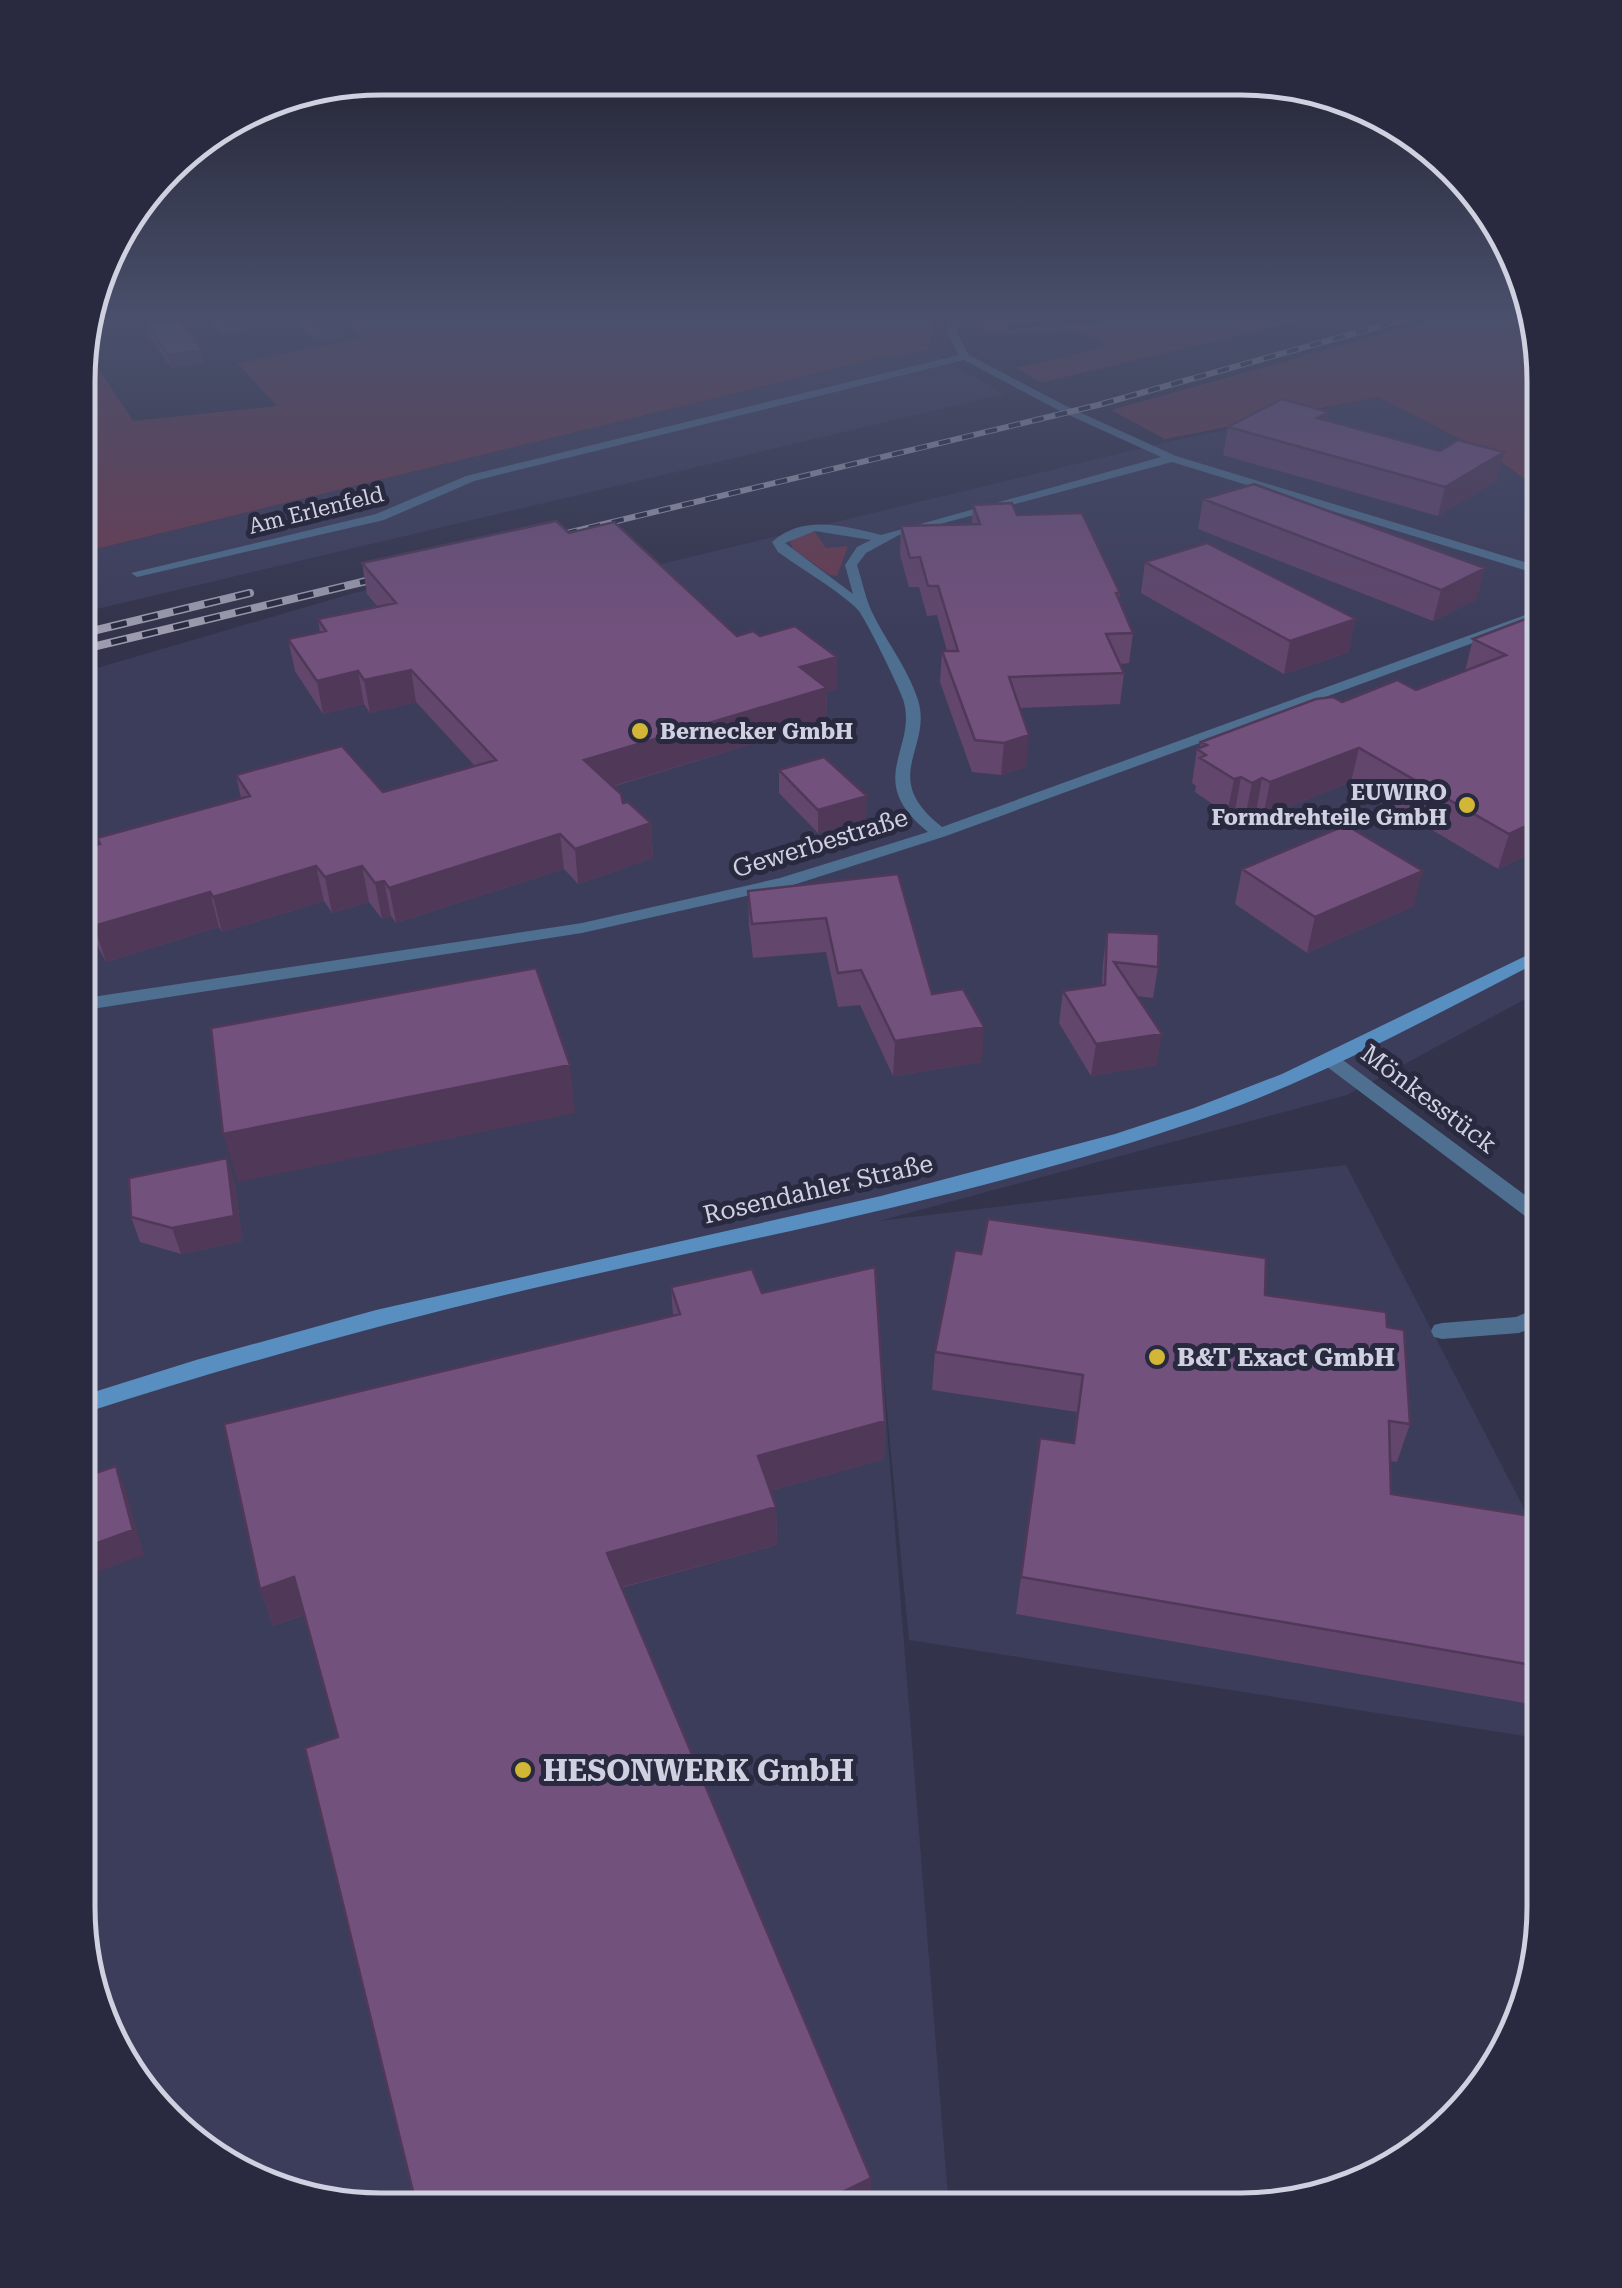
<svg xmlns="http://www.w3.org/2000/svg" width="1622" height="2288" font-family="'Roboto Serif',serif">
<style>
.built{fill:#3c3d5b}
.green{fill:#6a3c51}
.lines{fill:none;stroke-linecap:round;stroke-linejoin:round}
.stream{stroke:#002c34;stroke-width:6}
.street{fill:#4e6f8f;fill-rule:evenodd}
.secondary{fill:#588ec0;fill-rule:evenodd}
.rail-far1-casing{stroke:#9c9cae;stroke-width:6}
.rail-casing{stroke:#9c9cae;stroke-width:8}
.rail-far1{stroke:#292940;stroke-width:4;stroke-dasharray:12;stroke-linecap:butt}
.rail{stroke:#292940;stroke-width:5;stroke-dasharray:16;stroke-linecap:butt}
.wall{fill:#62466c}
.shaded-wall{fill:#503958}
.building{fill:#72517d;stroke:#503958;stroke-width:2.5}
.poi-dot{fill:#d2b736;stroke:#292940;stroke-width:4}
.labels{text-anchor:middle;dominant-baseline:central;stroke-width:10;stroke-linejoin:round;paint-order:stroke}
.far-street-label{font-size:22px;fill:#d0d1e0;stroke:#292940}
.far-poi-label{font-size:22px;font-weight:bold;fill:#d0d1e0;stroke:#292940;text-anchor:start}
.street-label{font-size:25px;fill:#d0d1e0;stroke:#292940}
.poi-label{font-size:25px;font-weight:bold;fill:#d0d1e0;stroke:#292940;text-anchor:start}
.near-poi-label{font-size:30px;font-weight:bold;fill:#d0d1e0;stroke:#292940;text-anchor:start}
.rim{fill:none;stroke:#d0d1e0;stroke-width:5}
</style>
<rect width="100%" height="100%" fill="#33334b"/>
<!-- built -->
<path class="built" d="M928 350 1004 394 80 613V553L883 357Z
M1378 397 1495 457 1534 486 1544 489V989L1347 1095 879 1221 1346 1165 1544 1547V1739L909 1640 879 1328 949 2210 342 2208 197 2148 109 2040 78 1907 80 673 354 593 560 543 603 578 1172 441Z"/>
<!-- green -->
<path class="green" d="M344 316H935L928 350 883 357 80 553V340L133 421 277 406 237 363 360 338Z
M985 316H1319L1041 383 1016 368 1108 346 1078 329 983 335Z
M1448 316H1529L1544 381V489L1534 486 1495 457 1378 397 1165 439 1111 410Z
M815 532 826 548 848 546 837 576 830 575 793 549 790 542 799 534Z"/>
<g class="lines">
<!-- stream -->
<path class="stream" d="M1010 326 1150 316"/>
<!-- street -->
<path class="street" d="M951 316H961L957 333 969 355 1068 407 1176 456 1544 568V576L1172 462 899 535 866 553 857 565C862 580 865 596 871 610 885 640 908 668 918 700 933 749 878 777 942 827L1539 610 1544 609V617L946 836 790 886 582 933 79 1011V999L582 923 780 878 928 832C862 779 919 749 903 699 899 687 866 619 858 610 844 594 797 566 778 552L772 542C803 514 844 526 881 535L1161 457 1060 411 964 360 474 481 384 520 137 577 131 573 376 514 466 476 959 355 947 333ZM815 531 871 540 857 547 845 565 853 594 785 543Z
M1329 1053 1336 1055 1544 1209V1227L1537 1225 1322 1063 1320 1059Z
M1544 1305V1323L1519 1333 1442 1339 1434 1337 1431 1331 1434 1325 1442 1323 1516 1317Z"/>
<!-- secondary -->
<path class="secondary" d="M1544 947V959C1434 1015 1325 1076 1208 1117 996 1192 774 1233 556 1283 394 1320 236 1364 78 1415V1397L196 1360 376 1310 881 1196 1115 1134 1194 1108 1282 1074Z"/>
<defs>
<path id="rail-far1" d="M542 539 1098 405 1416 316"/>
<path id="rail" d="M542 539 546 538
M80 634 250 593
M80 650 391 575"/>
</defs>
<!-- rail-far1 casing -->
<use href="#rail-far1" class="rail-far1-casing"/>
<!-- rail casing -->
<use href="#rail" class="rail-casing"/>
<!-- rail-far1 -->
<use href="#rail-far1" class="rail-far1"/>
<!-- rail -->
<use href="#rail" class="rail"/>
</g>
<!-- wall -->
<path class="wall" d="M207 316H341L345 337 316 342 298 325 288 327 282 322 222 334Z
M147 324 204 363 171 368 150 337Z
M1327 421 1497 481 1438 516 1223 455 1228 427Z
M1203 499 1477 599 1433 621 1198 529Z
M973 505 1017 515 1120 593 1119 599 1133 633 1129 663 1120 664 1124 673 1120 704 1019 708 1026 767 1001 775 972 772 940 682 942 651H947L937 615 927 616 919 587H909L900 555 901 526 972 524Z
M569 533 737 636H760L837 657V689L827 692 826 721 612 787 623 803 651 823 653 858 578 884 564 869 396 923 391 916 382 919 369 902 332 913 324 901 222 932 219 927 106 962 79 912V850L99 844 97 838 241 798 236 775 383 792 475 766 416 702 370 713 364 704 323 714 295 671 288 639 320 632 318 619 378 607 367 594 362 563Z
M1145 562 1349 652 1284 674 1141 593Z
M1544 612V847L1498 869 1351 782 1263 817 1256 813 1245 818 1235 811 1227 814 1195 792 1196 786 1192 783 1197 749 1200 748 1201 742 1342 702 1416 690 1465 671 1473 639Z
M779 770 866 820 818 833 779 793Z
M1242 869 1414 906 1307 953 1235 904Z
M898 874 932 994 982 1062 893 1076 860 1005 838 1007 826 952 753 958 749 925 748 891Z
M1107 932 1158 967 1153 998 1137 996 1157 1065 1091 1076 1059 1023 1063 991 1102 986 1103 963Z
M235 1183 242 1241 181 1254 140 1242 131 1217Z
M671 1287 762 1293 885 1421 884 1459 770 1491 776 1507 777 1545 621 1588 871 2178 869 2207 338 1737 305 1615 273 1626 260 1589 673 1315Z
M1265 1295 1387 1327 1410 1424 1397 1462 1390 1461 1391 1494 1544 1630V1676L1530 1704 1016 1614 1040 1438 1073 1443 1077 1412 932 1390 935 1352Z"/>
<!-- shaded-wall -->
<path class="shaded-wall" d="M218 316H281L282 322 222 334Z
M286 316H297L298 325 288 327Z
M311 316H341L345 337 316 342Z
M201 350 204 363 171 368 168 355Z
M1329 412 1324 440 1317 418Z
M1504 452 1497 481 1438 516 1445 487Z
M1485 568 1477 599 1433 621 1441 590Z
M1356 619 1349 652 1284 674 1290 641Z
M837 657V689L827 692 826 721 587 794 584 760 800 667Z
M411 670 416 702 370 713 364 680Z
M358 671 364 704 323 714 317 681Z
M1029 735 1026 767 1001 775 1004 743Z
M1359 748 1351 782 1263 817 1270 782Z
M1241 777 1235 811 1227 814 1234 779Z
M1262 778 1256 813 1245 818 1252 783Z
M867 796 866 820 818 833V810Z
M1544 818V847L1498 869 1509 834Z
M651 823 653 858 578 884 575 849Z
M560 834 564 869 396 923 389 888Z
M316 866 324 901 222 932 213 897Z
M362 866 369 902 332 913 325 877Z
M1423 871 1414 906 1307 953 1315 917Z
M384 881 391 916 382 919 375 883Z
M210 892 219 927 106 962 94 926Z
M984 1027 982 1062 893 1076 895 1041Z
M1162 1034 1157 1065 1091 1076 1096 1044Z
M570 1065 575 1113 238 1182 223 1134Z
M227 1158 235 1183 242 1241 181 1254 172 1228Z
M885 1421 884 1459 759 1494 758 1456Z
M116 1466 126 1491 144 1555 78 1579V1550Z
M776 1507 777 1545 611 1590 607 1553Z
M294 1577 307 1614 273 1626 260 1589Z
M871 2178 869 2207 865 2209H807Z"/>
<!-- building -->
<path class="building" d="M178 319 201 350 168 355 147 324Z
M1282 399 1329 412 1317 418 1440 451 1458 440 1504 452 1445 487 1228 427Z
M1254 484 1485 568 1441 590 1203 499Z
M1012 503 1017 515 1082 513 1120 593H1116L1133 633 1106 634 1124 673 1009 677 1029 735 1004 743 975 740 942 651H958L938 586H928L920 557 910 558 901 526 980 524 973 505Z
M556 521 569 533 614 522 737 636 753 631 760 636 795 626 837 657 800 667 827 688 584 760 621 794 623 803 628 802 651 823 575 849 560 834 389 888 384 881 375 883 362 866 325 877 316 866 213 897 210 892 94 926 79 898V850L100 844 97 838 250 796 236 775 342 746 383 792 496 760 411 670 364 680 358 671 317 681 288 639 326 631 318 619 396 603 362 563Z
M1207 543 1356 619 1290 641 1145 562Z
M1544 612V818L1509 834 1359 748 1270 782 1262 778 1252 783 1241 777 1234 779 1200 758 1206 755 1197 749 1207 745 1201 742 1316 699 1333 697 1342 702 1397 680 1416 690 1506 655 1473 639Z
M824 757 867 796 818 810 779 770Z
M1346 825 1423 871 1315 917 1242 869Z
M898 874 932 994 963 989 984 1027 895 1041 861 970 838 973 826 918 752 924 748 891Z
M1107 932 1159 934 1158 967 1114 962 1162 1034 1096 1044 1063 991 1105 985Z
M536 968 570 1065 223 1134 211 1028Z
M227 1158 234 1216 172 1228 131 1217 129 1178Z
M988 1219 1266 1258 1265 1295 1386 1312 1387 1327 1404 1330 1410 1424 1389 1421 1391 1494 1531 1516 1544 1630V1667L1021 1577 1040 1438 1074 1443 1083 1375 935 1352 955 1250 981 1254Z
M875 1267 885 1421 758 1456 776 1507 607 1553 871 2178 807 2209 417 2208 305 1748 338 1737 294 1577 260 1589 224 1424 680 1314 671 1287 752 1269 762 1293Z
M116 1466 133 1530 78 1550V1479Z"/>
<!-- sky -->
<linearGradient id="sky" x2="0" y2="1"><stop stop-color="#1c1c29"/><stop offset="0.5" stop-color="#4a506c"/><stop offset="1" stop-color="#4a506c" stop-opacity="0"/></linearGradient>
<rect width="1622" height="636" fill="url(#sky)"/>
<!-- markers -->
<g class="poi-dot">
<circle cx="640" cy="731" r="10"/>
<circle cx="1467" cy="805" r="10"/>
<circle cx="1157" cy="1357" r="10"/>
<circle cx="523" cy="1770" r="10"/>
</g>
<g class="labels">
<!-- far-street labels -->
<g class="far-street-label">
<text transform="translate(316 510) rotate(-14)">Am Erlenfeld</text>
</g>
<!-- far-poi labels -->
<g class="far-poi-label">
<text x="660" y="731">Bernecker GmbH</text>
<text x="1447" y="792" text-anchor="end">EUWIRO<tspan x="1447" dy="25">Formdrehteile GmbH</tspan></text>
</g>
<!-- street labels -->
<g class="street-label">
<text transform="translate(820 843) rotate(-17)">Gewerbestraße</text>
<text transform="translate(1429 1099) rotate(37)">Mönkesstück</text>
<text transform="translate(818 1189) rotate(-13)">Rosendahler Straße</text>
</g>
<!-- poi labels -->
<g class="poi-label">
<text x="1177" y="1357">B&amp;T Exact GmbH</text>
</g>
<!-- near-poi labels -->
<g class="near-poi-label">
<text x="543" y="1770">HESONWERK GmbH</text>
</g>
</g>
<!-- crop -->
<path d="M0 0H1622V2288H0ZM381 95H1241A286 286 0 0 1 1527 381V1907A286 286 0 0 1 1241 2193H381A286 286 0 0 1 95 1907V381A286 286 0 0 1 381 95Z" fill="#292940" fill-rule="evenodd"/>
<path class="rim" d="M381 95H1241A286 286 0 0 1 1527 381V1907A286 286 0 0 1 1241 2193H381A286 286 0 0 1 95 1907V381A286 286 0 0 1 381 95Z"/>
</svg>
